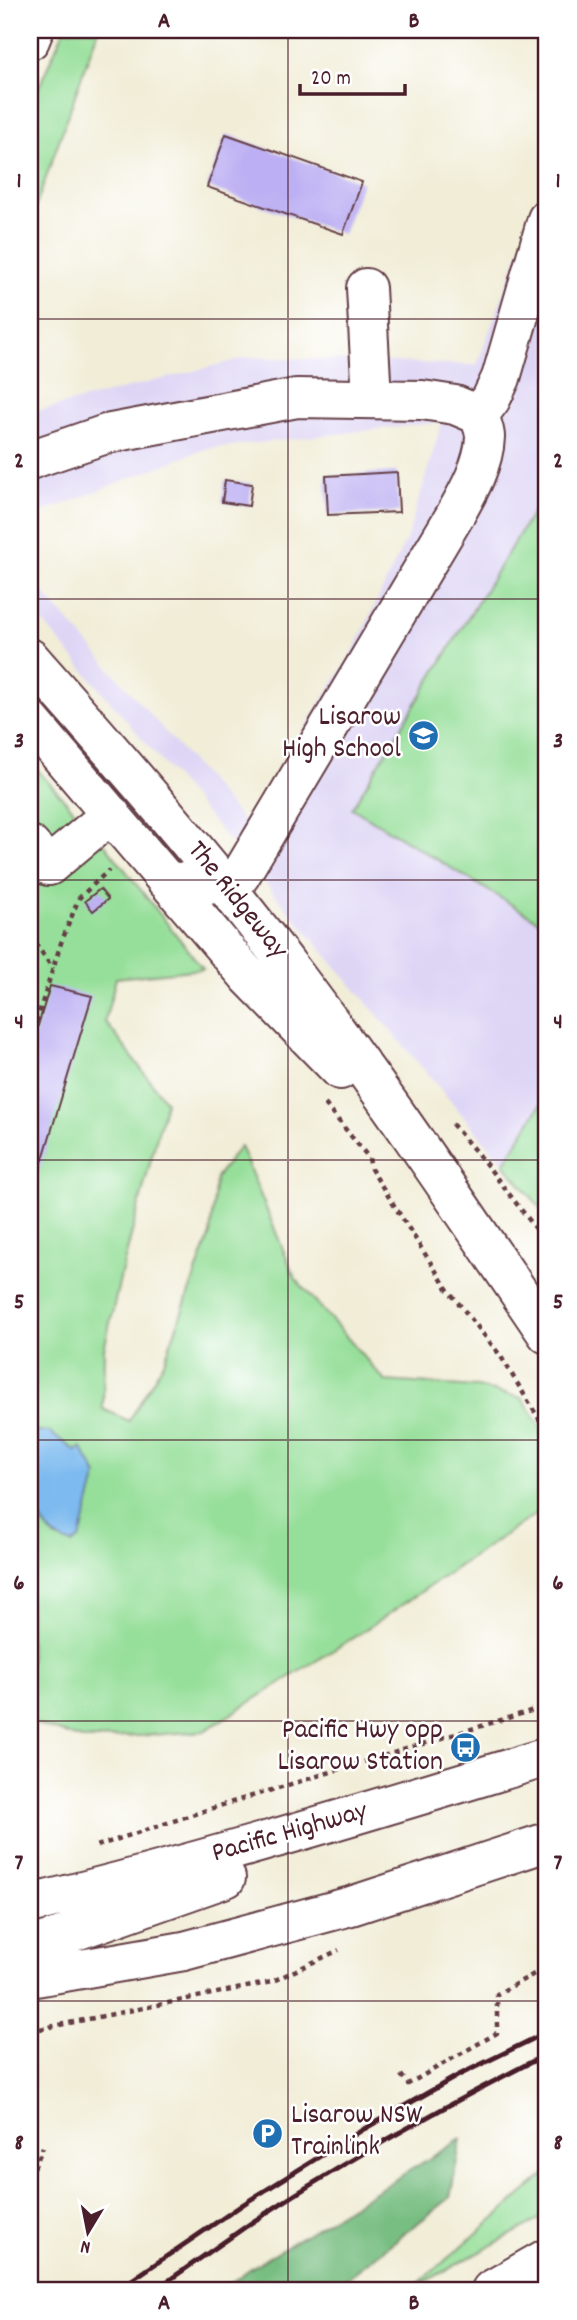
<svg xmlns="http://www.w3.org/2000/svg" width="577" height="2320" font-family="Dekko,sans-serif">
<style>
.built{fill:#ded5f5}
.green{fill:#96df9a;stroke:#707f62;stroke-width:2}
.forest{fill:#78be82;stroke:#616e56;stroke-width:2}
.water{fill:#7cbaef;stroke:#636c8d;stroke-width:2}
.building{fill:#bcaff3}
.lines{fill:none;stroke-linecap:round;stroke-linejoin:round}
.minor-casing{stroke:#633e45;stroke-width:42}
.major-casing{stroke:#633e45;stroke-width:42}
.path{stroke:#633e45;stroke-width:4.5;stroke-dasharray:5 5;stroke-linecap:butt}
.minor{stroke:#fff;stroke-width:38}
.major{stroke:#fff;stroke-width:38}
.rail{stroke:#4a1f2b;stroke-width:5}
.grid{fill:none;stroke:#4a1f2b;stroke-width:2;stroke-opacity:0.55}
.labels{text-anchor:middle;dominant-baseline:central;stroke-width:5;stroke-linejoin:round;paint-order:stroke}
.poi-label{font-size:28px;fill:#4a1f2b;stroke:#fff;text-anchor:end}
.street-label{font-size:28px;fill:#4a1f2b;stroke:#fff}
.neatline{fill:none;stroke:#4a1f2b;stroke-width:2.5}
.grid-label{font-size:23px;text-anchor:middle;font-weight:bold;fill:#4a1f2b}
</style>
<rect width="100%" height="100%" fill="#fff"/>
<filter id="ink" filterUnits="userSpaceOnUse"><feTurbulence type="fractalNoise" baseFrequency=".0143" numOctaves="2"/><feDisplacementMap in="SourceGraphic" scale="14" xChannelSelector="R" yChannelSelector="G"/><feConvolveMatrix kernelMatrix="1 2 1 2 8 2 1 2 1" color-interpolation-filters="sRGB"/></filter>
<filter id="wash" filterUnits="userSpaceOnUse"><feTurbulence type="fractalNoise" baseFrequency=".00686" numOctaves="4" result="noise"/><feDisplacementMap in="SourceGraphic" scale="28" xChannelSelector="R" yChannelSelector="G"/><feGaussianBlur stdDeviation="1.57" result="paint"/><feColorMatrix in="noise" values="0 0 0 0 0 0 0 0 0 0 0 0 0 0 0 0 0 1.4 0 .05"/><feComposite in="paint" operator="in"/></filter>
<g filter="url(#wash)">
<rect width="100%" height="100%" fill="#f1edd7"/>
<!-- built -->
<path class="built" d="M547 176V1094L504 1164 30 607V577L246 824 356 646 408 535 442 422 205 449 30 517V413L249 357 477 365Z"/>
<!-- green -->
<path class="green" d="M64 30H98L30 223V107Z
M547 489V926L352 808Z
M30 762 103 842 203 969 116 978 105 1021 166 1102 121 1274 104 1349 103 1409 129 1421 164 1362 210 1234 216 1178 240 1146 295 1278 385 1381 477 1387 522 1398 547 1437V1499L543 1509 359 1634 204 1731 85 1740 30 1722V1510L41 1520 54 1537 76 1451 49 1432H30Z
M547 1094V1216L504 1164Z
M547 2173V2215L412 2289Z"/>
<!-- forest -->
<path class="forest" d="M461 2139 450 2198 332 2290H221L251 2268Z"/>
<!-- water -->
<path class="water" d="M30 1432H49L76 1451 81 1447 97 1475 80 1538 72 1544 54 1537 41 1520 30 1510Z"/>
<g id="blocks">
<!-- building -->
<path class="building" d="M226 134 362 182 343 234 207 187Z
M397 472 399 512 328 515 326 476Z
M225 480 252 484 249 506 222 502Z
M100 889 108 899 93 911 85 901Z
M50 986 92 996 30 1202V1052Z"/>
</g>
</g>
<g filter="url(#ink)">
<use href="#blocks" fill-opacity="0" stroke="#633e45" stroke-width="2"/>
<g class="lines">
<defs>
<path id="minor" d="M30 40 34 30
M366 288 372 398
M479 415 491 399 501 378 547 219
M30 460 106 434 297 398 422 400 455 405 479 415C481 422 485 430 485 437 484 465 467 494 454 517L240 876C214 890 193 885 166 880
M30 658C122 763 214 867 298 979 385 1094 466 1215 547 1334
M30 720 249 977 340 1070
M30 845 49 866 111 814"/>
<path id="major" d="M30 1904C204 1862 375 1809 547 1757
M30 1955 47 1941 226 1878
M30 1978 184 1951 351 1906 547 1842
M491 2290 547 2258"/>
</defs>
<!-- minor casing -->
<use href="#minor" class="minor-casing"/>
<!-- major casing -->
<use href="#major" class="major-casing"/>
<!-- path -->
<path class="path" d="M30 935 53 969
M30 1041 61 943 79 898 109 870
M325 1104 369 1158 371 1169 448 1290 500 1355 547 1432
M452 1124 482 1159 547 1243
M97 1846 216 1807 547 1706
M30 2031 271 1982 339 1950
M401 2075 408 2084 497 2033V1994L547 1967
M30 2177 43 2147"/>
<!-- minor -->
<use href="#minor" class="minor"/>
<!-- major -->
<use href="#major" class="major"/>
<!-- rail -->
<path class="rail" d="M117 2290 245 2203 364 2129 459 2075 547 2032
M155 2290C187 2268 219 2245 251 2223 346 2160 446 2105 547 2054"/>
</g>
</g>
<!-- grid -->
<path class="grid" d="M288 30V2290M30 319H547M30 599H547M30 880H547M30 1160H547M30 1440H547M30 1721H547M30 2001H547"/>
<!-- icons -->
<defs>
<symbol id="school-disc" viewBox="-11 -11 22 22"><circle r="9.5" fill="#1f6fb2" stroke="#fff"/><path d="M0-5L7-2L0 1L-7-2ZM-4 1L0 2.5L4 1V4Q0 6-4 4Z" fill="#fff"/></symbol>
<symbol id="bus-disc" viewBox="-11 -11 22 22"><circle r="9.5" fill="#1f6fb2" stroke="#fff"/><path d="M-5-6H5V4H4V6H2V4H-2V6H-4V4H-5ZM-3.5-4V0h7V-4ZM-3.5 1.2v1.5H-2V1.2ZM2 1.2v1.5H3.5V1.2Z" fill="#fff"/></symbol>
<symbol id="parking-disc" viewBox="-11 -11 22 22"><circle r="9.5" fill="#1f6fb2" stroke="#fff"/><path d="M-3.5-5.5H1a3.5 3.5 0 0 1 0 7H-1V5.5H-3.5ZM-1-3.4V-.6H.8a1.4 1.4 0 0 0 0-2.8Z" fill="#fff"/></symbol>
</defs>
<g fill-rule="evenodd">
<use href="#school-disc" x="406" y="718" width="35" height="35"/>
<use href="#bus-disc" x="448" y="1730" width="35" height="35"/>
<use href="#parking-disc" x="250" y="2116" width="35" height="35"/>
</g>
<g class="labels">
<!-- poi labels -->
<g class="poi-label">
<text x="401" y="719">Lisarow<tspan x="401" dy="32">High School</tspan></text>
<text x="443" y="1732">Pacific Hwy opp<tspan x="443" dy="32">Lisarow Station</tspan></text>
<text x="291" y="2117" text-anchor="start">Lisarow NSW<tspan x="291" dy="32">Trainlink</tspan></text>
</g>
<!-- street labels -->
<g class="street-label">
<text transform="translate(236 901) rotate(51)">The Ridgeway</text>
<text transform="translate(290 1834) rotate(-16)">Pacific Highway</text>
</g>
</g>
<!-- margin -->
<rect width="577" height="2320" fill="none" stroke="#fff" stroke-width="77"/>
<!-- north arrow -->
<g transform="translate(88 2232) rotate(190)" stroke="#ffffff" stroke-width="5" paint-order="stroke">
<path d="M0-5L12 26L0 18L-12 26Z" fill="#4a1f2b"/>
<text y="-10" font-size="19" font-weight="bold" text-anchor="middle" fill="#4a1f2b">N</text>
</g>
<!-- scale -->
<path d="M300 84v10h105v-10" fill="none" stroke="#4a1f2b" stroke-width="3.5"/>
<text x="311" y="84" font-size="21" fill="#4a1f2b" stroke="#ffffff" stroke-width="5" paint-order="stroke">20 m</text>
<rect x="38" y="38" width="500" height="2244" class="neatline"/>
<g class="grid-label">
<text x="164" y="27">A</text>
<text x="414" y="27">B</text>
<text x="19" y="187">1</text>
<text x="558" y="187">1</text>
<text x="19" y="467">2</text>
<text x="558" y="467">2</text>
<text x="19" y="747">3</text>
<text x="558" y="747">3</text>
<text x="19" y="1028">4</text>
<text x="558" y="1028">4</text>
<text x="19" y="1308">5</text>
<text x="558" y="1308">5</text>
<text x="19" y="1589">6</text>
<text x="558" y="1589">6</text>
<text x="19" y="1869">7</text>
<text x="558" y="1869">7</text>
<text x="19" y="2149">8</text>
<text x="558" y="2149">8</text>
<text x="164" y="2309">A</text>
<text x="414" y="2309">B</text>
</g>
</svg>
